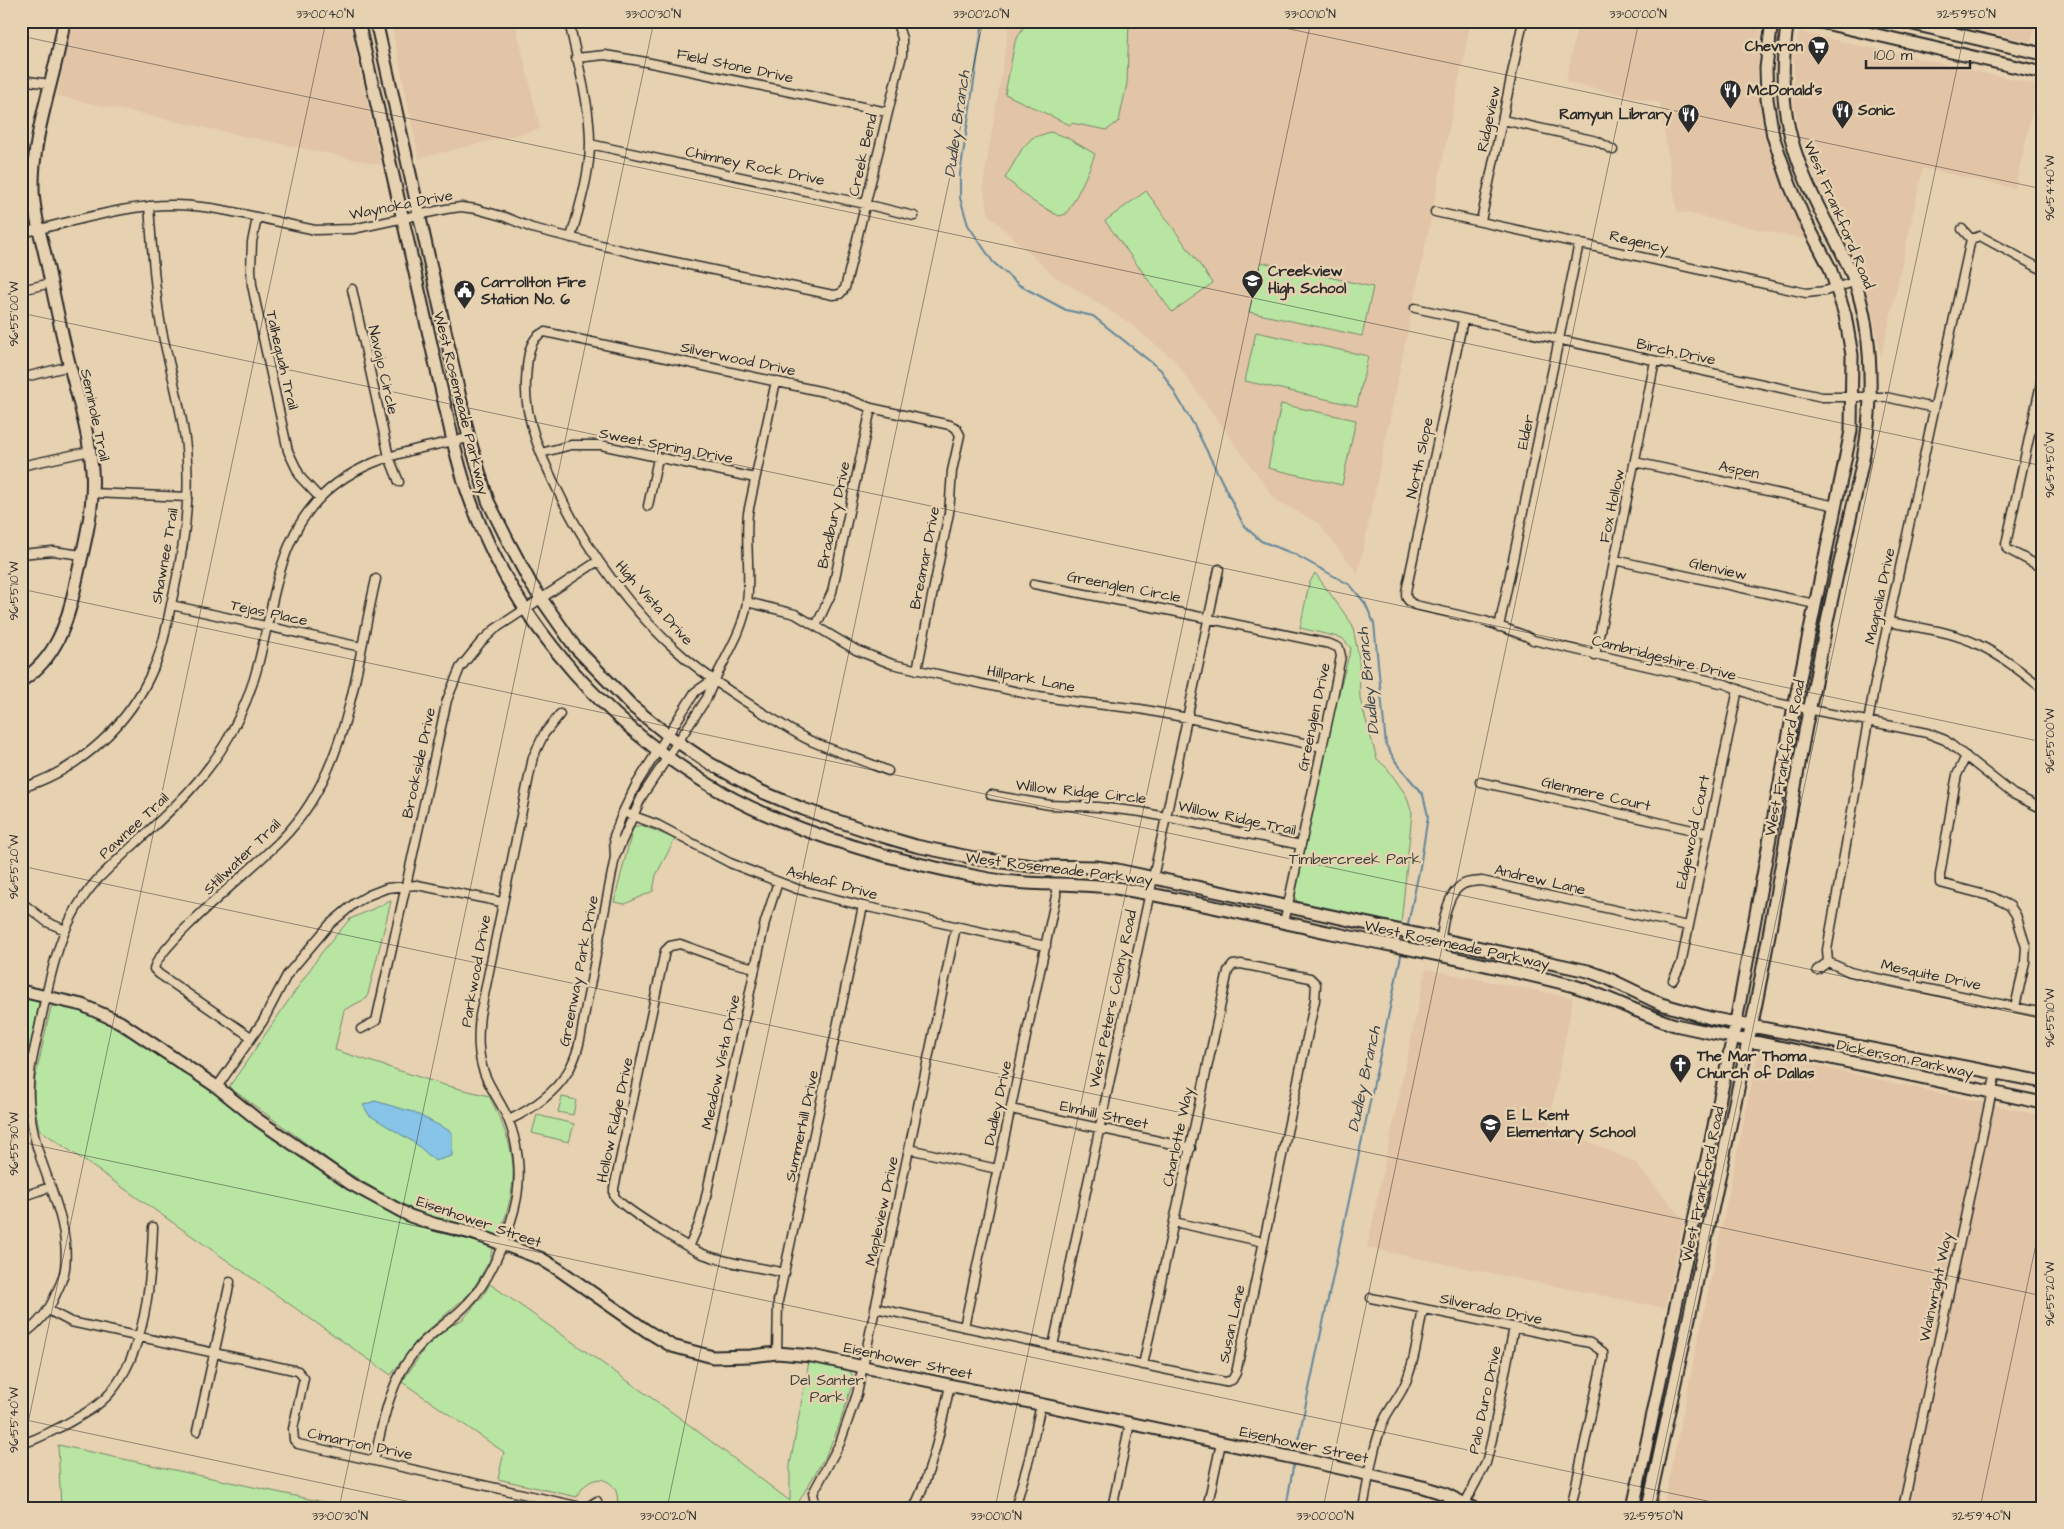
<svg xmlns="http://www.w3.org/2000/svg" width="2064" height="1529" font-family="'Architects Daughter',sans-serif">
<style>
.built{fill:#e2c4a7}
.green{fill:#b9e5a3;stroke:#728867}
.water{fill:#87c4e7;stroke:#62879c}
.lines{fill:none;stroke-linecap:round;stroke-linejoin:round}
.stream{stroke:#62879c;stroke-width:2}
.street-casing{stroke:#2b2b2b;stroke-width:11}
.secondary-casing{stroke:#2b2b2b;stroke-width:15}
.street{stroke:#e6d1b0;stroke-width:8}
.secondary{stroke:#e6d1b0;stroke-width:11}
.ticks{fill:none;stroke:#2b2b2b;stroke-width:1;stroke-opacity:0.45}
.labels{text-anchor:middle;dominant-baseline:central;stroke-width:5;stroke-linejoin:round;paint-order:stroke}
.poi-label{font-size:15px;font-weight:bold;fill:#2b2b2b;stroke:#e6d1b0;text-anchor:start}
.street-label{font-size:15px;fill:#2b2b2b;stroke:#e6d1b0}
.park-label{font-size:15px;fill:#393e37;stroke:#e6d1b0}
.water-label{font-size:16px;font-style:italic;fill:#394247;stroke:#e6d1b0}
.neatline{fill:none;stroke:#2b2b2b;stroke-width:2}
.ticks-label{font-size:12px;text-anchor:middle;fill:#2b2b2b}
</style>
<rect width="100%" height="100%" fill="#e6d1b0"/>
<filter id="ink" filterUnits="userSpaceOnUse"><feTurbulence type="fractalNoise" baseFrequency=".02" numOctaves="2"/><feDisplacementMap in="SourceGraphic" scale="10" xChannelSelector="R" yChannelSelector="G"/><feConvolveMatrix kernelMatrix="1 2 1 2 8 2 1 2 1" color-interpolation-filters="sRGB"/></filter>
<g filter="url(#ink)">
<!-- built -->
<path class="built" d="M72 21H349L381 165 57 96Z
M391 21H515L540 129 419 158Z
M1010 21H1471L1358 574 1318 523 1275 499 1174 360 1128 322 1053 275 989 215 983 186Z
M1578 21H1762L1757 75 1765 129 1784 191 1812 241 1677 211 1660 103 1566 82Z
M1941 21H2035L2031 42Z
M1799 32 2038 85 2015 188 1923 168 1881 358 1873 314 1852 252 1816 180 1801 142 1794 104V57Z
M1426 969 1573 998 1549 1124 1634 1162 1684 1220 1665 1308 1367 1248Z
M1758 1053 2043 1116V1508H1663Z"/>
<!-- green -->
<path class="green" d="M1027 21H1129L1127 83 1119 121 1107 130 1071 123 1070 125 1005 94 1015 42Z
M1050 132 1066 137 1095 154C1087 175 1078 195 1066 214L1059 216 1034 202 1005 178 1022 149 1032 138Z
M1146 191 1213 283 1172 312 1105 221Z
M1261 262 1373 287 1362 336 1249 312Z
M1256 332 1368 356 1357 406 1245 381Z
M1281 404 1356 420 1342 485 1268 468Z
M1315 573 1352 624 1359 658 1360 699 1377 759 1387 768 1406 795 1412 813 1401 924 1297 902 1295 896 1335 707 1351 648 1342 638 1300 628 1309 584Z
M641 825 675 839 656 875 653 891 625 904 614 902 632 832 634 827Z
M391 901 367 998 344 1010 335 1050 444 1085 489 1096C517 1151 521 1176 499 1235L433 1217 402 1205 340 1168 229 1087 322 952 350 919Z
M21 998 35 1000 39 1003 21 1091Z
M56 1004 88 1013 147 1047 384 1209 416 1224 493 1247 489 1262 471 1292 417 1340 391 1375 39 1129 34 1101 35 1079 51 1007Z
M562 1097 576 1100 573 1115 558 1112Z
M537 1115 574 1124 569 1142 532 1133Z
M490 1284 680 1418 790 1501V1465L809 1361 849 1370 854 1378 839 1426 826 1455 798 1503 805 1508H616C625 1483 593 1464 577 1497L498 1479 504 1452 402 1382 425 1348 449 1327 463 1319 483 1296Z
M58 1445 351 1508H61Z"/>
<!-- water -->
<path class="water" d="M375 1101 413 1112 452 1132V1156L435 1161 415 1143 369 1115 363 1105Z"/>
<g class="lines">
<!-- stream -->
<path class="stream" d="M983 21 960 174V198L968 225 993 262 1019 285 1066 310 1093 316 1161 370 1194 425 1244 526 1261 541 1294 554 1350 585 1365 603 1374 623 1386 745 1396 762 1423 795 1428 816 1420 867 1407 929
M1295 1455 1402 951
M1286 1508 1294 1462"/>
<defs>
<path id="street" d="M569 21C577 62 590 102 590 143 590 175 579 207 571 238
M576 58 605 55 646 62 887 112
M21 80 50 84
M1503 120 1597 141 1613 150
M590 144 865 204 914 216
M1435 212 1806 293 1825 291 1854 282
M257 218 252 242 251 269 252 285 265 347 288 451 301 478 320 498
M1481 221 1523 21
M1962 229 1971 239
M21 233C72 223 124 204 176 205 222 206 270 221 315 230L353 229 446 209 461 207 476 209 505 217 532 228 637 254 833 295 840 294 845 288 902 55V38L896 21
M352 289 389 457 399 482
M21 290 51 283
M1415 308 1822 397H1886L1934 408
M1463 320 1407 587C1405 596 1405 600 1415 605L1485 621 1526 636 1533 640 1725 684 1767 701 1927 733 1945 740 2013 794 2043 809
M2043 374 2006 544 2007 549 2043 568
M21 378 70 366
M541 453 571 445H601L755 478
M1635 462 1836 506
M21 466 90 451
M92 493 188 497
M648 506 658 458
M21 554 53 551 82 555
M1615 560 1815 604
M1034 584 1172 611 1330 644 1339 648 1341 656 1333 697 1284 923
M747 602 795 614 856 650 892 664 1032 695 1078 702 1140 709 1188 718 1322 747
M171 605 361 647
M1889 622C1919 628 1952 631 1979 645 2002 656 2023 673 2043 689
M816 626 832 592 871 408
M1499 627 1579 243
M1595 656 1655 361
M1966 756 1957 775 1955 785 1940 875V883L1993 897 2010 906 2016 915 2026 947 2025 962 2015 1007
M888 771C863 760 836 752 811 741 796 734 782 724 768 716 739 698 710 679 684 657 633 614 586 550 557 489 541 456 524 418 526 381 527 365 527 337 545 332L824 392 840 396 871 408 950 425 956 428 960 435 952 471 949 513 917 670
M1480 782 1706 833
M21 788C80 770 130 724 154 667 165 643 168 616 174 591 185 543 191 497 186 448 182 407 169 367 161 326 154 287 152 246 149 206
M991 795 1050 805 1098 807 1141 812 1301 845
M628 814 658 825 730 863 797 889 863 906 1046 946
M615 857 642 796 707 698C719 664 742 638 747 602 751 572 745 543 748 513L776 381
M21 902 47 922 65 930
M1439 956C1441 937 1444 895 1462 885 1468 881 1475 882 1482 881L1688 926
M1828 962 1827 950 1875 683 1971 239 1980 236 2043 270
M1828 962 1850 972 1871 977 2043 1013
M755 968 730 962 680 944 670 946 665 951 614 1188C614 1188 614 1195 614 1195 618 1206 690 1249 703 1254 729 1264 758 1267 785 1273
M1817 970 1828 962
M1673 980 1681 964 1738 689
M361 1029 376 1021 447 700 460 668 481 642 495 629 598 561
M251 1037 159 974 154 969C157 946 258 864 280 841 349 773 355 668 376 579
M217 1087 263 1021 287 975 330 924 355 903 369 895 387 888 417 885 502 902
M1011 1109 1191 1148
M509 1120C532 1109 553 1095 567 1073 582 1050 582 1022 588 996 597 950 606 904 615 857L614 836 623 812 636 785 695 692 714 679
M909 1149 997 1169
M21 1197 50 1187
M1174 1222 1264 1242
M689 1247 699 1224 705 1201 765 922 778 882
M1371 1298 1590 1343 1603 1352V1358L1571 1508
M875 1308 1225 1382 1232 1380 1236 1373 1315 1000 1316 984 1310 978 1241 964 1233 965 1228 971 1143 1365
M48 1310 71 1322 298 1371 304 1378 293 1429 294 1440 298 1444 586 1508 597 1501
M964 1327 1056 896V885
M21 1336C36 1326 48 1313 55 1296 59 1287 64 1278 65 1268 70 1226 49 1187 37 1147 33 1132 30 1115 29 1099 27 1074 35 1048 40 1024 51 972 60 920 98 879 144 832 198 794 230 735 243 711 253 686 259 661 279 582 280 507 364 467 394 452 436 445 469 438
M1053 1346 1219 569
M777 1353 778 1301 863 906
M197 1431 230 1282
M21 1444C37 1440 52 1431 66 1424 82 1415 98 1407 110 1393 146 1351 151 1281 153 1227
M374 1461C383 1422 389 1383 415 1351 430 1332 452 1321 468 1303 491 1280 511 1229 517 1197 521 1172 518 1143 508 1119 502 1104 491 1090 485 1075 477 1055 478 1035 480 1015L533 757 544 734 560 714
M1465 1503 1486 1463 1492 1439 1514 1327
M820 1508 815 1503 813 1493 840 1443 857 1394 956 927
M914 1508C933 1468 941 1427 950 1385
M1015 1508 1029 1459 1041 1404
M1112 1508 1130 1423
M1207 1508 1221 1443
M1363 1508C1368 1482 1374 1440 1385 1418 1391 1406 1400 1396 1405 1384 1415 1361 1418 1334 1423 1309
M1903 1508 1996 1072"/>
<path id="secondary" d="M358 21 453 441C458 461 463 481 470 499 516 627 615 735 734 799 811 839 904 863 989 879 1033 887 1078 881 1122 889 1193 901 1262 918 1332 933 1413 950 1494 965 1574 986 1609 997 1640 1014 1675 1025L2043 1103
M376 21 469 438 488 501 508 541 531 584 575 647 633 707 669 736 709 763 760 791 803 809 882 836 916 846 974 858 1032 866 1096 867 1117 870 1588 971 1607 978 1661 1004 1710 1018 2043 1082
M1816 21 2043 73
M1900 21 2043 54
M21 681C57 658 68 621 76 582 84 545 95 508 92 470 89 432 77 395 68 359 60 326 53 292 46 259 41 236 33 212 33 188 32 132 56 77 64 21
M21 991 82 1005 120 1022 217 1087 258 1120 351 1184 410 1216 434 1224 475 1234 540 1258 558 1269 647 1331 672 1346 713 1357 751 1356 777 1353 812 1356 1318 1463 1423 1487 1445 1494 1473 1508
M1633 1508 1736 1022 1794 707 1851 431 1852 355 1845 315 1830 268 1804 218 1790 185 1773 136 1767 99 1766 68 1772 21
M1648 1508C1682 1348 1718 1188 1751 1028 1772 928 1787 827 1806 726 1818 669 1828 611 1842 554 1853 502 1869 449 1870 396 1871 359 1867 317 1855 282 1845 255 1830 231 1818 206 1786 143 1776 92 1788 21"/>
</defs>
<!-- street casing -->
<use href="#street" class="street-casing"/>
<!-- secondary casing -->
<use href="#secondary" class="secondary-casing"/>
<!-- street -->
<use href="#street" class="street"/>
<!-- secondary -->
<use href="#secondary" class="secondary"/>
</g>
</g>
<!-- ticks -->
<path class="ticks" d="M1252 21 2043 189M21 36 2043 466M21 313 2043 742M21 589 2043 1019M21 866 2043 1296M21 1142 1740 1508M21 1419 439 1508M21 1456 326 21M339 1508 654 21M667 1508 983 21M995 1508 1311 21M1323 1508 1639 21M1651 1508 1967 21M1980 1508 2043 1211"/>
<!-- icons -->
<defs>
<symbol id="supermarket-pin" viewBox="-11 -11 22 30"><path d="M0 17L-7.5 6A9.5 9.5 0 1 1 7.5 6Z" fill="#2b2b2b" stroke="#e6d1b0"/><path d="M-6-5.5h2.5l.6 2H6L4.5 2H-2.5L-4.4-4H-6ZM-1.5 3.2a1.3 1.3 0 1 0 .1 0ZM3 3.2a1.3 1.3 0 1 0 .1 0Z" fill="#fff"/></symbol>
<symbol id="restaurant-pin" viewBox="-11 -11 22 30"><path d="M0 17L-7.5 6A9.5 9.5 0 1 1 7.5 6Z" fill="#2b2b2b" stroke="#e6d1b0"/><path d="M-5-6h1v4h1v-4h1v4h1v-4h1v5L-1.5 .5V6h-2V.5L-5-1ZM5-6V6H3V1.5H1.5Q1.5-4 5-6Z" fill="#fff"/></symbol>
<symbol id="school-pin" viewBox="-11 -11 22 30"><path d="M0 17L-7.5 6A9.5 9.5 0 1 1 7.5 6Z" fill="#2b2b2b" stroke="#e6d1b0"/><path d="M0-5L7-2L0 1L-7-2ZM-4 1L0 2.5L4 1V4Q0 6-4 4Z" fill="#fff"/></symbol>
<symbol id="civic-pin" viewBox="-11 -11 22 30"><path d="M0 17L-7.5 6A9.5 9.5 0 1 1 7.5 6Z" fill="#2b2b2b" stroke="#e6d1b0"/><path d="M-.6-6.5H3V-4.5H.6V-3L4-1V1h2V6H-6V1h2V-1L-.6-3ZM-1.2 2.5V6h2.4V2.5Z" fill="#fff"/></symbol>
<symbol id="church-pin" viewBox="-11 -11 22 30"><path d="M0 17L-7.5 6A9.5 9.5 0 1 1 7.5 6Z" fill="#2b2b2b" stroke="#e6d1b0"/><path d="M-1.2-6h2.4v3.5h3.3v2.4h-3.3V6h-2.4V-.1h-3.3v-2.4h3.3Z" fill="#fff"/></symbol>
</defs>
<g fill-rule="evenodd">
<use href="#supermarket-pin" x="1806" y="34" width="25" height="34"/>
<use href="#restaurant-pin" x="1718" y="78" width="25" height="34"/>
<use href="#restaurant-pin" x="1830" y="98" width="25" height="34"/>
<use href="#restaurant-pin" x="1676" y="102" width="25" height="34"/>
<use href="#school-pin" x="1240" y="268" width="25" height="34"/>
<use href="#civic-pin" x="452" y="278" width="25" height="34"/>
<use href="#church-pin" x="1668" y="1052" width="25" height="34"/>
<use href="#school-pin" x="1478" y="1112" width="25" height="34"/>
</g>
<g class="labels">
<!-- poi labels -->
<g class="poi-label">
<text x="1803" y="46" text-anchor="end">Chevron</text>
<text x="1747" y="90">McDonald's</text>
<text x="1858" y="110">Sonic</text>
<text x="1672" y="114" text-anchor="end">Ramyun Library</text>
<text x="1268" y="271">Creekview<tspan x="1268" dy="17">High School</tspan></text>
<text x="481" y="282">Carrollton Fire<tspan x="481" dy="17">Station No. 6</tspan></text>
<text x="1697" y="1056">The Mar Thoma<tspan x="1697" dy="17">Church of Dallas</tspan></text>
<text x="1507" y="1115">E L Kent<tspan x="1507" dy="17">Elementary School</tspan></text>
</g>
<!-- street labels -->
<g class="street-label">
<text transform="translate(735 66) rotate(12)">Field Stone Drive</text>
<text transform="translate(1489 119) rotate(-78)">Ridgeview</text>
<text transform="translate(863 155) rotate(-77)">Creek Bend</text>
<text transform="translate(755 166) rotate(12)">Chimney Rock Drive</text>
<text transform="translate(401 205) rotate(-11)">Waynoka Drive</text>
<text transform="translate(1839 215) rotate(67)">West Frankford Road</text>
<text transform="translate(1639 242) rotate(13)">Regency</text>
<text transform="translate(1676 352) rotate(12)">Birch Drive</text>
<text transform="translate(738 359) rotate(12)">Silverwood Drive</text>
<text transform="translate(282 360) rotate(77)">Talhequah Trail</text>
<text transform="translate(383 370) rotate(77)">Navajo Circle</text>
<text transform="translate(461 403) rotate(76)">West Rosemeade Parkway</text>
<text transform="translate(95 415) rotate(78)">Seminole Trail</text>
<text transform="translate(1526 432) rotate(-78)">Elder</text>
<text transform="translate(666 446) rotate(11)">Sweet Spring Drive</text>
<text transform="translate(1420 458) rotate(-78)">North Slope</text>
<text transform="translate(1739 470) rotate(12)">Aspen</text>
<text transform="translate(1612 506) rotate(-78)">Fox Hollow</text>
<text transform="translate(834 515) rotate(-78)">Bradbury Drive</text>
<text transform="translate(165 556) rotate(-80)">Shawnee Trail</text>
<text transform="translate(925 558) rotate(-79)">Breamar Drive</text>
<text transform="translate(1718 569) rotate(13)">Glenview</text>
<text transform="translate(1124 587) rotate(11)">Greenglen Circle</text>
<text transform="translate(1880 596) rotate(-78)">Magnolia Drive</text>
<text transform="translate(654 603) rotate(48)">High Vista Drive</text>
<text transform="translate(269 613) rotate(12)">Tejas Place</text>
<text transform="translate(1664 658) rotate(14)">Cambridgeshire Drive</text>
<text transform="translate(1031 679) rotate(11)">Hillpark Lane</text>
<text transform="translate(1314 717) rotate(-78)">Greenglen Drive</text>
<text transform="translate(1785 758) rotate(-79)">West Frankford Road</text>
<text transform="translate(419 763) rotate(-78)">Brookside Drive</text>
<text transform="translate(1081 792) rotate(6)">Willow Ridge Circle</text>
<text transform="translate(1596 794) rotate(13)">Glenmere Court</text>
<text transform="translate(1237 818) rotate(12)">Willow Ridge Trail</text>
<text transform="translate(134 826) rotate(-43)">Pawnee Trail</text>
<text transform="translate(1693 832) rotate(-78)">Edgewood Court</text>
<text transform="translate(242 857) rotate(-44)">Stillwater Trail</text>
<text transform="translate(1059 869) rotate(7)">West Rosemeade Parkway</text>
<text transform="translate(1540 880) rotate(13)">Andrew Lane</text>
<text transform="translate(832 883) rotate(15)">Ashleaf Drive</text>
<text transform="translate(1457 945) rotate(12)">West Rosemeade Parkway</text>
<text transform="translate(476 971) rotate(-80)">Parkwood Drive</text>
<text transform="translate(579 971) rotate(-79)">Greenway Park Drive</text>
<text transform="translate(1931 975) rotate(12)">Mesquite Drive</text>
<text transform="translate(1113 999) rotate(-78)">West Peters Colony Road</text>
<text transform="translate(1905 1059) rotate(12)">Dickerson Parkway</text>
<text transform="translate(721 1062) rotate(-78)">Meadow Vista Drive</text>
<text transform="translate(998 1103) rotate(-78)">Dudley Drive</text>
<text transform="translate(1104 1115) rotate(12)">Elmhill Street</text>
<text transform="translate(615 1120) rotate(-78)">Hollow Ridge Drive</text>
<text transform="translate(802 1126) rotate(-78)">Summerhill Drive</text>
<text transform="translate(1178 1137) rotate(-78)">Charlotte Way</text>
<text transform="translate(1703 1184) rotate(-78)">West Frankford Road</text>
<text transform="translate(882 1211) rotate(-78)">Mapleview Drive</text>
<text transform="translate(479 1222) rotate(19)">Eisenhower Street</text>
<text transform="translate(1936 1287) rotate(-78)">Wainwright Way</text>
<text transform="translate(1491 1309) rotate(12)">Silverado Drive</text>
<text transform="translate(1232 1324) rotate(-78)">Susan Lane</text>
<text transform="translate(908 1361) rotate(12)">Eisenhower Street</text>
<text transform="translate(1485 1400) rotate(-78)">Palo Duro Drive</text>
<text transform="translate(360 1444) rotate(12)">Cimarron Drive</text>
<text transform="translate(1304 1445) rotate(12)">Eisenhower Street</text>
</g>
<!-- park labels -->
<g class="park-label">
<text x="1355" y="859">Timbercreek Park</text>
<text x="827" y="1380">Del Santer<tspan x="827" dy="17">Park</tspan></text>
</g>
<!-- water labels -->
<g class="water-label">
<text transform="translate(957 124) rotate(-82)">Dudley Branch</text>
<text transform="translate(1368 681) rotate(-96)">Dudley Branch</text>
<text transform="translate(1364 1079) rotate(-78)">Dudley Branch</text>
</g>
</g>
<!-- margin -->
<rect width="2064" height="1529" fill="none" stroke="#e6d1b0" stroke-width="55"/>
<!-- scale -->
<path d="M1866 60v8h104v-8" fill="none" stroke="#2b2b2b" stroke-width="2.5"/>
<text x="1874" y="60" font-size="15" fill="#2b2b2b" stroke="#e6d1b0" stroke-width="4" paint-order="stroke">100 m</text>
<rect x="28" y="28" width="2008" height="1474" class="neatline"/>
<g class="ticks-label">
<text x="325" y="18">33°00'40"N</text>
<text x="653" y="18">33°00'30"N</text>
<text x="981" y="18">33°00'20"N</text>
<text x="1310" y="18">33°00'10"N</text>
<text x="1638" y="18">33°00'00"N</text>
<text x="1966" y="18">32°59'50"N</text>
<text transform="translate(2050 188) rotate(-90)" y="4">96°54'40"W</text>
<text transform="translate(14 314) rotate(-90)" y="4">96°55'00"W</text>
<text transform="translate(2050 465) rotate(-90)" y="4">96°54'50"W</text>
<text transform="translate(14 591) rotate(-90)" y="4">96°55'10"W</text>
<text transform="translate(2050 741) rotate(-90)" y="4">96°55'00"W</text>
<text transform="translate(14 867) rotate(-90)" y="4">96°55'20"W</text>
<text transform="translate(2050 1018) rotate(-90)" y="4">96°55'10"W</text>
<text transform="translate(14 1144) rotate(-90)" y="4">96°55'30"W</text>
<text transform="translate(2050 1294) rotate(-90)" y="4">96°55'20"W</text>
<text transform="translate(14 1420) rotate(-90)" y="4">96°55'40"W</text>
<text x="340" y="1520">33°00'30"N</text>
<text x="668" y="1520">33°00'20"N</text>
<text x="996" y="1520">33°00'10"N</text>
<text x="1325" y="1520">33°00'00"N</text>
<text x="1653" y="1520">32°59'50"N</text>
<text x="1981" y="1520">32°59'40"N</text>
</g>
</svg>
